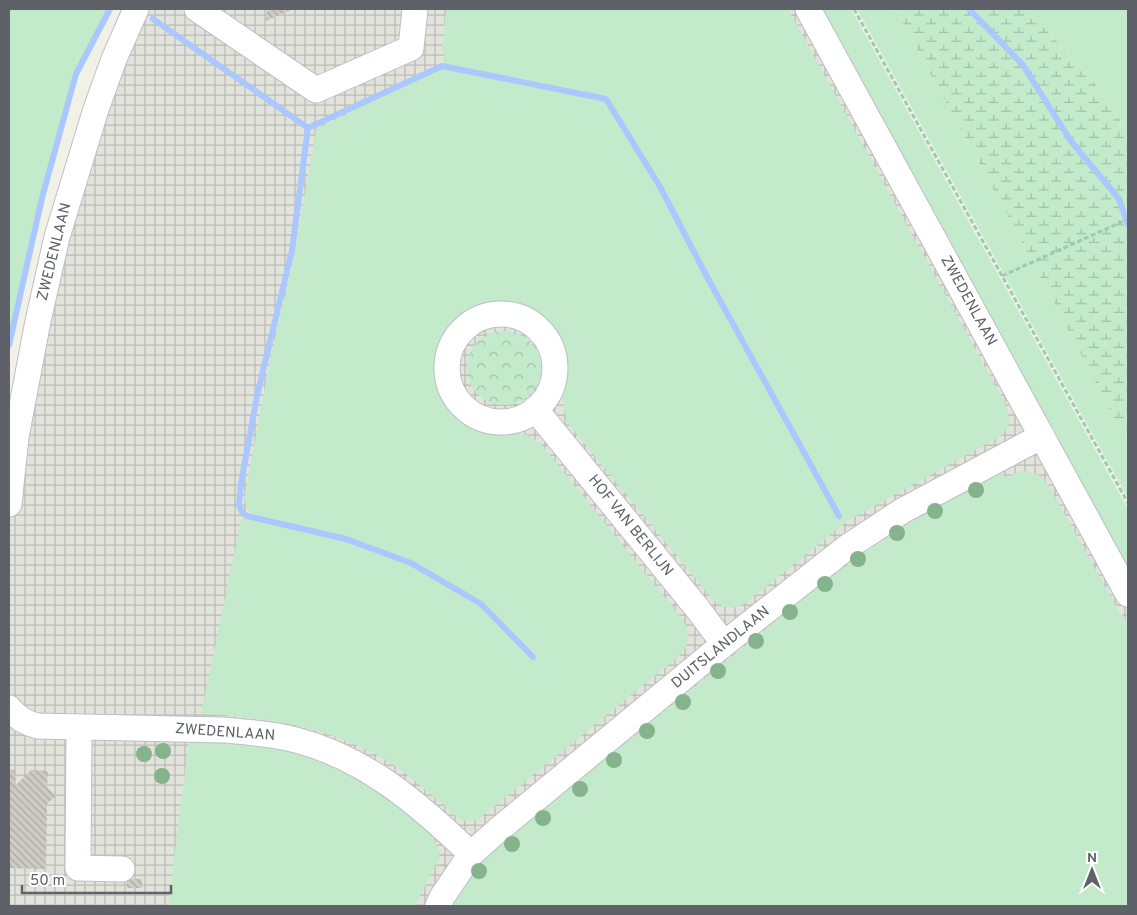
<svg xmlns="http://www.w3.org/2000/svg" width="1137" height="915" font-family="Overpass,sans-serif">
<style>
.industrial{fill:url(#industrial-grid)}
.green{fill:#c2eacb}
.forest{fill:url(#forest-crowns)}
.wetland{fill:url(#wetland-marsh)}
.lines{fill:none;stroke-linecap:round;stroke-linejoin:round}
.stream{stroke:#aac8ff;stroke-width:6}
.building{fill:url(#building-back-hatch)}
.minor-casing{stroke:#bebfc6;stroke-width:27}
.path{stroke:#9accb3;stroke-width:3;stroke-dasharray:5 2.5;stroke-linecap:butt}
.minor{stroke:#fff;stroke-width:25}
.tree{fill:#85b38c}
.labels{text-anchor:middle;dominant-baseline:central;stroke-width:4.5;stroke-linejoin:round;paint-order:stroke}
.street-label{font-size:15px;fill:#5e6168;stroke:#fff}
</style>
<defs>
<pattern id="industrial-grid" width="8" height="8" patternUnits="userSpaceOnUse" patternTransform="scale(1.25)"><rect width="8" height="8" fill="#e2e3db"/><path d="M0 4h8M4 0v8" fill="none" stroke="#babbb5"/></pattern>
<pattern id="forest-crowns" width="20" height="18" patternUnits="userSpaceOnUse" patternTransform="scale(1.25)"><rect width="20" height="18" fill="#c2eacb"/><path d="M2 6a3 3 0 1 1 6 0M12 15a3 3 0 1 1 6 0" fill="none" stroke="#a1c1a9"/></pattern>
<pattern id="wetland-marsh" width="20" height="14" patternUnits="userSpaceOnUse" patternTransform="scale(1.25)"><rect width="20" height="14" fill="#c2eacb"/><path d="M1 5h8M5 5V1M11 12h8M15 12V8" fill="none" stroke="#a1c1a9"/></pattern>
<pattern id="building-back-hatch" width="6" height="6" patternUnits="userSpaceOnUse" patternTransform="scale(1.25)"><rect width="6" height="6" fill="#cdccc3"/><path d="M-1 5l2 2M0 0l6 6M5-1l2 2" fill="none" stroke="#aaa9a2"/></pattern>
</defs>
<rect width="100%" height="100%" fill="#f1f1e7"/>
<!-- industrial -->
<path class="industrial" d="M136 9H807L1128 594V906H9V504L38 321Z"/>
<!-- green -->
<path class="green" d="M9 9H110L76 75 42 198 9 345Z
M446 9H788L1005 403C1010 420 1013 427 997 438L849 520 746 603C734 610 725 609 714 601L568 424C566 416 563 408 563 399 563 392 565 386 566 380 569 364 567 351 559 336 541 300 488 290 458 317 429 343 428 388 454 416 465 429 486 434 503 434 509 434 515 433 522 434 530 435 535 440 541 444L684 621C691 637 690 645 678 657L479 819C473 821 467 822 460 819 454 816 448 809 443 804 427 791 412 778 395 766 336 728 269 717 201 714L241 521 251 512 246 507 244 499 271 355 292 267 316 129 440 69 445 60 442 45Z
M818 9H851L1128 509V574L1055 432 916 186Z
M857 9H895L1016 231 1128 444V498Z
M1028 9H1128V132L1095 84Z
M1027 471 1041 476 1049 486 1118 610 1128 622V906H452L469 877 486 856 814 590 863 553 916 519 1002 472 1006 478 1018 472Z
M189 739 260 744 302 753 363 780 432 829 427 832C434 840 441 847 439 858L415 906H168Z"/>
<!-- forest -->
<path class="forest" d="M467 368a37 37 0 1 1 74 0a37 37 0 1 1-74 0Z"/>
<!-- wetland -->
<path class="wetland" d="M895 9H1028L1095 84 1128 132V444L1016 231Z"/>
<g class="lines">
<!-- stream -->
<path class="stream" d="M969 9 1023 65 1070 140 1119 199 1128 225
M153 19 308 128 442 66 606 99 659 185 706 275 839 516
M308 128 292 250 257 396 241 483 239 505 242 512 247 516 346 539 411 563 481 604 533 657
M9 345 42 198 76 74 110 9"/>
</g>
<!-- building -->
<path class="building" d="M272 9H293L266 21 267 11Z
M9 770H15V786L31 770 48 771 47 787 56 796 47 804 46 869 9 868Z
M127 879H142V888H127Z"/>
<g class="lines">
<defs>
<path id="minor" d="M197 9 316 90 411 48 415 9
M808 9 1128 594
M447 368a54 54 0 1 1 108 0a54 54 0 1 1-108 0Z
M535 409 697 608 724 644
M9 504 16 437 38 321 57 237 96 109 114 59 136 9
M9 708C17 718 25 723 38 726L224 730C248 732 273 734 296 740 366 758 420 805 471 854
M79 728 78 868 122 869
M438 906 442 897 471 854 498 830 724 644 846 548 902 511 1042 436"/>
</defs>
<!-- minor casing -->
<use href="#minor" class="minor-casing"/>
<!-- path -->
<path class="path" d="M854 9 1128 503
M1002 276 1128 219"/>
<!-- minor -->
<use href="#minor" class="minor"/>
</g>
<!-- trees -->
<g class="tree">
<circle cx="976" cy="490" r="8"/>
<circle cx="935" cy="511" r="8"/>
<circle cx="897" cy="533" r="8"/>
<circle cx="858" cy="559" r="8"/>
<circle cx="825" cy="584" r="8"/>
<circle cx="790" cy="612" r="8"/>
<circle cx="756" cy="641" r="8"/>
<circle cx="718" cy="671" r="8"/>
<circle cx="683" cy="702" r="8"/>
<circle cx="647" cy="731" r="8"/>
<circle cx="163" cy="751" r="8"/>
<circle cx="144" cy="754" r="8"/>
<circle cx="614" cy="760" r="8"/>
<circle cx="162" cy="776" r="8"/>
<circle cx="580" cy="789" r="8"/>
<circle cx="543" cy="818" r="8"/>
<circle cx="512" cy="844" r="8"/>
<circle cx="479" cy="871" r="8"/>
</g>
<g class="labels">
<!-- street labels -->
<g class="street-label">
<text transform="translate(55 252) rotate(-76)">ZWEDENLAAN</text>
<text transform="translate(968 301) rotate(61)">ZWEDENLAAN</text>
<text transform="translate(630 526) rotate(51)">HOF VAN BERLIJN</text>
<text transform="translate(721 648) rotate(-39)">DUITSLANDLAAN</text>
<text transform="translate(225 733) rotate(4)">ZWEDENLAAN</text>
</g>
</g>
<!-- border -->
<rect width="1137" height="915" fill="none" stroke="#5e6168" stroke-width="20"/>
<!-- north arrow -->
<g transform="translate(1092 870)" stroke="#ffffff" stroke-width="4" paint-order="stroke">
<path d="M0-4L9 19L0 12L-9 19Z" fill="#5e6168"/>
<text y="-8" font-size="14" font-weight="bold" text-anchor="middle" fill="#5e6168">N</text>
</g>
<!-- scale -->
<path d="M22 885v8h149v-8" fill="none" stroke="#5e6168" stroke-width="2.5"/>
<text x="30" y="885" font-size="15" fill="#5e6168" stroke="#ffffff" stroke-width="4" paint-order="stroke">50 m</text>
</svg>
